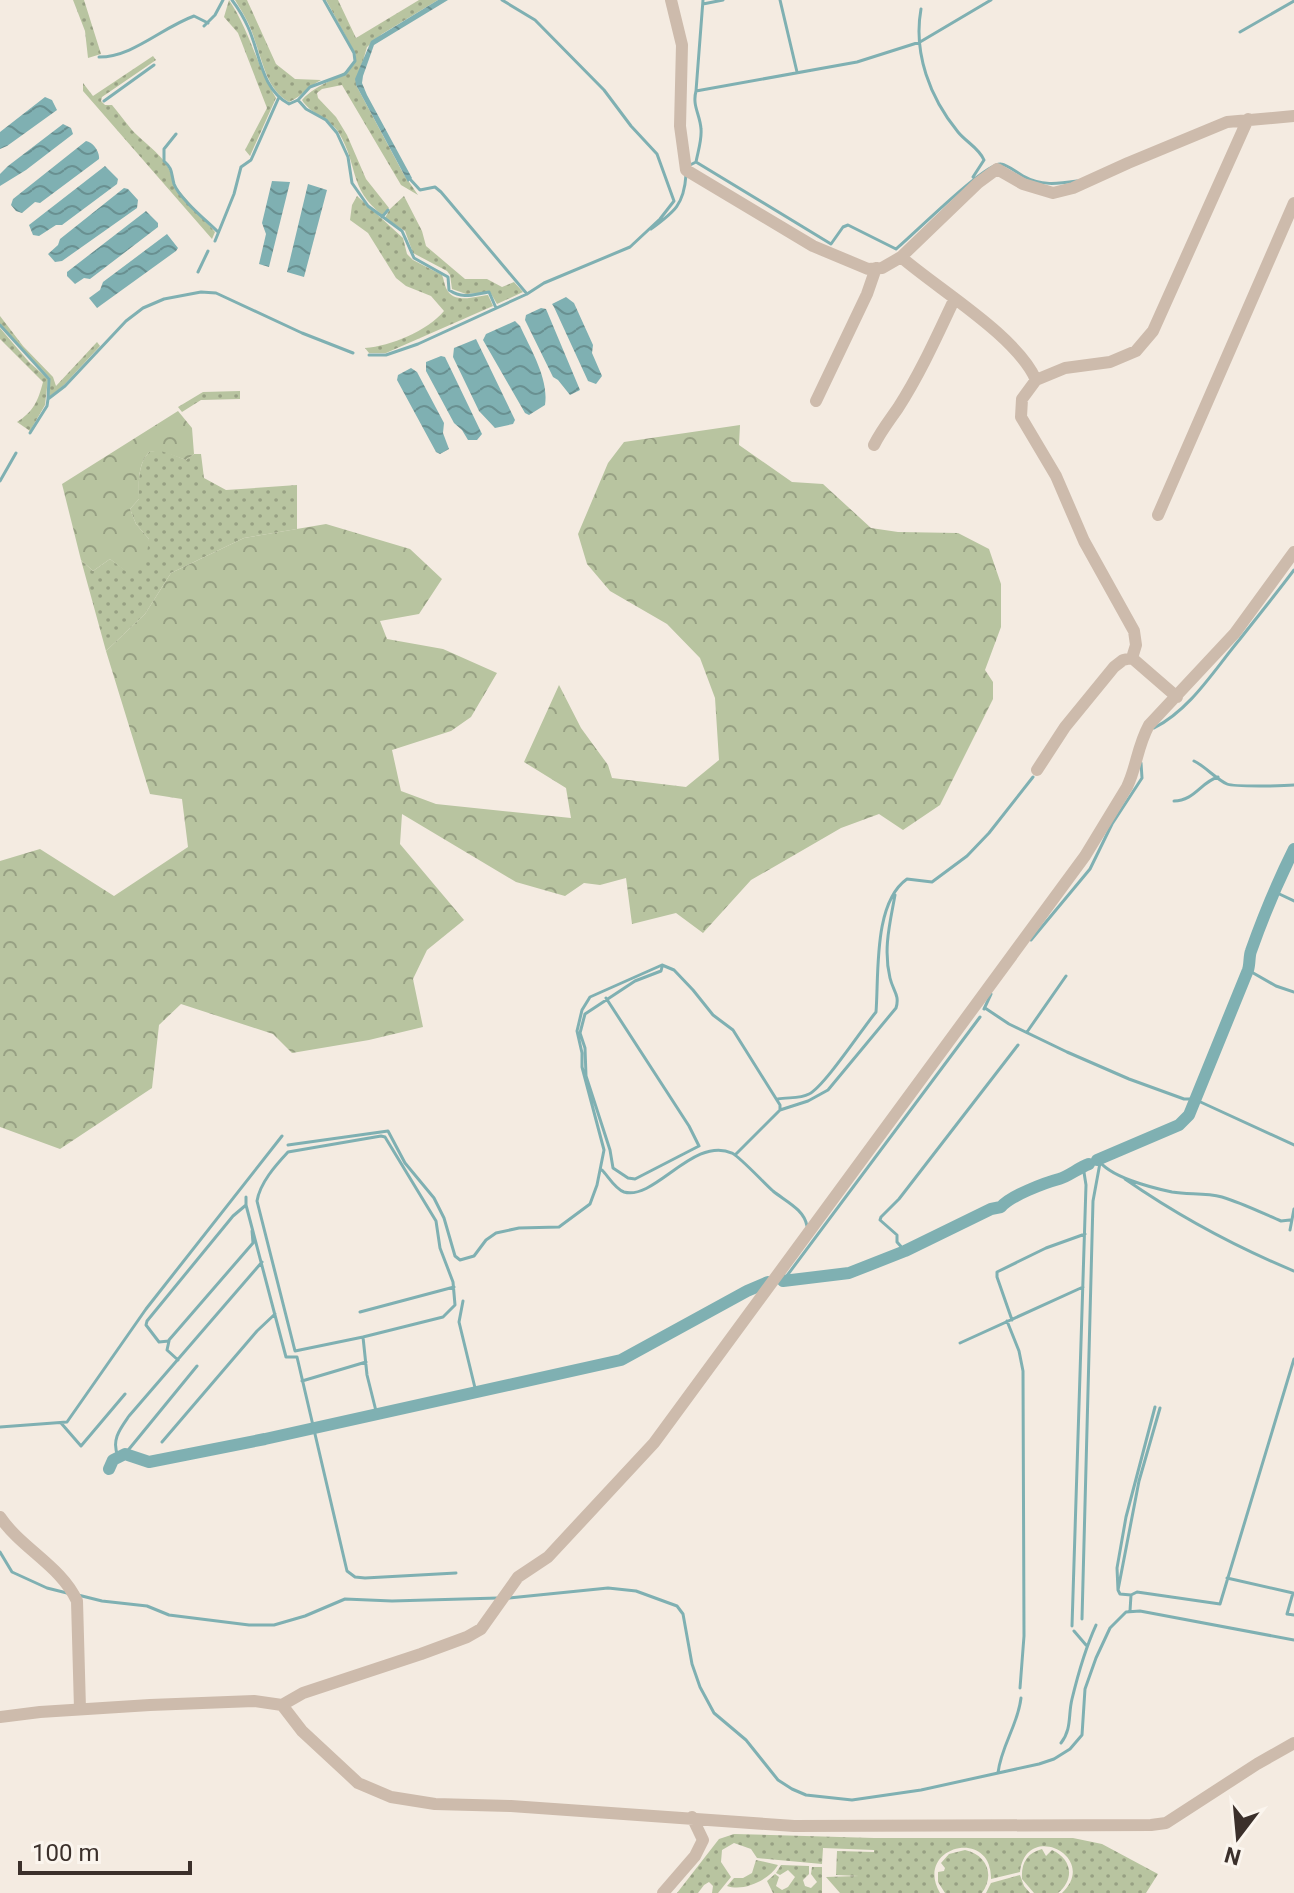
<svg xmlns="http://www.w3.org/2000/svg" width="1294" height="1893" font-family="Roboto,sans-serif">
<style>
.grass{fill:url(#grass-dots)}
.forest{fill:url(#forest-crowns)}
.water{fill:url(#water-waves)}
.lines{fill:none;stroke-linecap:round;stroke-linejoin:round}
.stream{stroke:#7fb0b2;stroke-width:3}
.canal{stroke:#7fb0b2;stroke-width:12}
.street{stroke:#cdbbac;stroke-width:12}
</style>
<defs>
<pattern id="grass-dots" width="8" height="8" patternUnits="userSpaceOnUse" patternTransform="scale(2)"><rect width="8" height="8" fill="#b8c4a0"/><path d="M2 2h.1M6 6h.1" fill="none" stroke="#97a083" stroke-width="1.8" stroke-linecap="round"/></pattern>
<pattern id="forest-crowns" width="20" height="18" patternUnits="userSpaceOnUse" patternTransform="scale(2)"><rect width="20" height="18" fill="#b8c4a0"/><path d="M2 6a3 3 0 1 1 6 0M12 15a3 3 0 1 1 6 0" fill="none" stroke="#97a083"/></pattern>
<pattern id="water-waves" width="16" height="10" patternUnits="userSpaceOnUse" patternTransform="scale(2)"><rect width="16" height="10" fill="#7fb0b2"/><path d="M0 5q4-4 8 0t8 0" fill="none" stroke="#699091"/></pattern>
</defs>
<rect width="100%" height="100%" fill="#f4ebe1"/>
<!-- grass -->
<path class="grass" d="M73 0H84L101 54 88 58 85 31Z
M229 0C250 31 257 67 276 98L250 156 245 150 267 108 238 33 224 17Z
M235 0H247L276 64 295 79 321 80C309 86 301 97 289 102 267 90 263 62 255 41 251 26 243 13 235 0Z
M326 0H338L356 38 419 0H438L382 34 367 47 356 85 403 173 418 195 401 185 342 85 322 89 317 93 318 98 336 117 347 135 366 179 389 208 382 215C348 187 359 167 339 133 330 118 311 115 302 100 318 82 342 80 356 61L355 53Z
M153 56 156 60 102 97 101 101 105 105H112C119 113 125 122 132 130 148 147 172 160 173 184L215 232 212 239 83 91V83L93 96Z
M357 196 403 238 407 254 413 260 442 275C444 279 444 284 446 288 453 305 477 296 488 295L493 306 386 353H369L365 348C391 346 427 331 444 311L431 296 406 286 396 278 368 233 350 220 352 205Z
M404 196 422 231 426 246 465 279H487L502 287 514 282 523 292 497 304 490 292 466 294 452 289 450 275 447 271 413 253 405 231 385 218 390 209Z
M0 316 23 346 53 377 56 386 97 342 100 346 64 385 49 397 50 378 0 324Z
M0 328 29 362 48 379 45 405 30 431 17 422C34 411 38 401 43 382L0 339Z
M240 391V399L201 400 182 412 178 407 203 392Z
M161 450 186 460 194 454H201L204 478 226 490 297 485V529L244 538 171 573 145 614 106 651 81 560 93 571 110 559 129 573 149 539 136 524 130 509 139 499C139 482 137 466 149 452Z
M734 1834 874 1838H1073L1102 1844 1158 1874 1146 1893H1062C1100 1857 1026 1820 1020 1872L991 1879C992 1826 913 1847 940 1893H840L826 1877 859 1876 836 1875 837 1851 874 1852V1850L823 1848 822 1864 757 1858 751 1849 734 1843 722 1850 721 1862 731 1877 718 1893H712L713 1886 709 1882 704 1885 698 1893H677L719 1839Z
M1042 1849 1046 1856 1052 1850C1072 1859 1075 1879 1058 1893H1034L1022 1879C1021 1863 1027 1853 1042 1849Z
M965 1850C987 1855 995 1875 982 1893H945L938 1882V1872L944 1871 945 1868 941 1863 949 1854Z
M756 1860 778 1865C769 1880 744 1892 727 1886L734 1878H743L752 1873Z
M781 1865 809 1866V1874L803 1880 805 1886 811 1888 817 1882 811 1874 812 1867H822V1893H773L767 1881 775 1874 779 1877 776 1886 782 1890 788 1887 795 1877 788 1870 780 1875 776 1873Z
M1020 1875 1024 1886 1030 1893H986L991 1883Z"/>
<!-- forest -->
<path class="forest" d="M178 411 192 428 194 454 186 460 161 451 149 452C137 466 139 482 139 499L130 509 136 524 149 539 147 553 129 574 110 559 93 571 81 560 62 484Z
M740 425 739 445 792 482 823 484 871 528 898 532 958 533 989 549 1001 584V627L985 670 993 682V699L940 805 903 830 879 814 841 828 751 880 703 933 676 913 632 924 626 878 600 885 584 883 565 896 516 882 402 814 400 844 464 920 427 950 413 979 423 1027 369 1040 292 1053 273 1034 181 1004 159 1025 152 1088 60 1149 0 1127V861L40 849 114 896 188 847 182 799 150 794 106 651 145 614 171 573 244 538 326 524 410 549 442 579 419 614 380 621 387 639 443 649 497 673 471 717 451 731 392 750 401 791 436 804 571 818 566 788 524 762 559 685 581 728 608 765 612 778 686 787 719 760 715 698 700 658 667 624 610 591 587 564 578 534 608 463 624 442Z"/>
<!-- water -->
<path class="water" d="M438 0H448L374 45 363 76 362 83 367 95 412 178 408 182 356 85 355 79 371 41Z
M45 97 52 100 57 110 7 146 0 149V132Z
M63 124 71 128 73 134 26 170 0 186V174L8 166Z
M86 141C93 142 100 152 99 159L40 203 35 202 22 213 16 211 11 205 13 199Z
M105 166 118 179 117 184 62 225H56L39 236 33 235 29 225Z
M272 181 290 182 269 267 259 264 266 234 262 223Z
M308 184 327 190 304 277 287 272Z
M124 188 128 189 138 200 137 208 62 261 55 262 48 254 58 245 60 239Z
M146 211 158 223V227L90 279 84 278 75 284 67 276V272Z
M167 234 178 248 176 251 97 308 89 298 100 290 103 282Z
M566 297 574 303 593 345 592 353 602 376 596 384 588 381 554 307 552 304Z
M541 308 546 309 580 390 570 395 558 380 553 377 525 320 526 315Z
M515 321 520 326C531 350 549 379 545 405L529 415 525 413 483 340 486 334Z
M476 339 515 420 513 424 495 428 479 411 453 357 454 348Z
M441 356 445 357 482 434 477 440H468L462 430 454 423 426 371V362Z
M411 368 417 372 444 423 443 433 449 449 440 454 436 452 397 380 398 375Z"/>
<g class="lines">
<!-- stream -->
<path class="stream" d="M232 0C238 8 244 18 248 27 260 53 261 89 289 104L298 100 306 109 326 120 337 133 348 157 352 183 368 206 402 231 414 258 448 277 449 290C464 300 474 294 489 292L496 308
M780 0 797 72
M703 4 723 0
M921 9C913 53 930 98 958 132 966 142 979 148 984 160L973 177
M204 26 215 15 223 0
M1240 32 1294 1
M99 57C133 57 161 28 194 16L208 23
M696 91 703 0
M298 100 310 87 345 74 355 61 354 53 324 0
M104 101 154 65
M176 134 164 149V161C173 169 171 173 174 184 179 198 207 221 218 232
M696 162 831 244 843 227 848 225 896 249C913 235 987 161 1001 164 1008 165 1016 172 1023 176 1041 186 1057 184 1077 181
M690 165 696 162C698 151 702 140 701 129 700 114 692 106 696 91L857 62 920 42 991 0
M409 178 420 190 435 187 441 192 527 294
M382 217 388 210
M651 229C674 212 684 205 686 175
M215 241 234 194 241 167 251 160 279 97
M198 272 208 251
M0 325 49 379 48 399
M369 355H386L418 344 527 294 544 283 630 247 660 219 674 201 657 154 631 126 604 90 535 20 502 0
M30 433 47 406 48 399 65 386 126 321 143 308 164 299 201 292 216 293 302 333 353 353
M0 481 16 453
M1154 728C1191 709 1214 670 1240 639 1258 616 1276 594 1294 570
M1194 761C1206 767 1216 779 1227 784 1234 787 1284 786 1294 785
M1174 801C1194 801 1201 782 1218 777
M1273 891 1294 901
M1031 940 1090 869 1112 824 1142 778 1141 763
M1248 970 1276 986 1294 992
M985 1008 1009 1024 1067 1052 1129 1079 1184 1099H1194L1294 1145
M984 1009 991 994
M585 1014 580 1033 585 1048 586 1076 610 1150 613 1168 628 1178 635 1179 699 1146 689 1126 606 998
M585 1014 635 981 661 971 662 967
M1027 1032 1066 976
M778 1099C788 1097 800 1099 809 1094 824 1087 862 1029 876 1012 879 975 873 903 907 879L932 882 967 856 989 833 1033 777
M780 1110 808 1101 828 1090 896 1008C900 995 893 991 890 978 883 949 890 923 895 895
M288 1145 388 1131 405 1163 434 1198 444 1218 455 1256 460 1260 474 1256 486 1240 496 1233 519 1228 559 1227 590 1204 597 1185 604 1150 582 1067V1053L577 1031 582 1010 590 997 662 965 674 970 693 990 713 1015 733 1030 780 1105V1110L735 1155
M1098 1159C1108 1177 1153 1188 1172 1192 1189 1195 1204 1192 1222 1197 1242 1203 1262 1213 1281 1221L1290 1220
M602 1170C608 1176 615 1189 624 1192 655 1201 693 1136 732 1153 740 1157 764 1183 773 1191 785 1201 804 1209 807 1226
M1125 1179C1177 1215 1236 1247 1294 1271
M246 1197V1205L286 1357H297L347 1571 355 1577 365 1578 456 1573
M1290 1230 1294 1209
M905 1251 897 1242V1235L880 1220 881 1217 899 1199 1018 1045
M783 1281 980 1017
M463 1301 459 1322 476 1392
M360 1312 454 1287
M1012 1320 997 1277V1272L1046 1248 1085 1234
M1007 1321 1019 1351 1023 1371 1024 1636 1020 1688
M363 1337 443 1317 455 1305 453 1282 440 1248 436 1221 385 1137 381 1136 288 1152C275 1166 260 1183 257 1201L295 1351 363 1337 367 1375 377 1415
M169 1340 253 1243 252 1231
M960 1343 1083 1287
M178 1360 167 1350 169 1341 159 1342 146 1325 147 1321 233 1216 246 1205
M302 1381 366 1362
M61 1423 81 1446 125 1394
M0 1427 67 1422 146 1309 282 1136
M162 1442 257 1331 275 1314
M125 1454 197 1366
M118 1456C111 1440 120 1429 129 1416L262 1262
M0 1552 12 1572 47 1588 67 1593
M1227 1578 1293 1593 1287 1614 1294 1615
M1118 1590 1117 1568 1126 1517 1155 1407
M78 1595 102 1601 147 1606 169 1615 249 1625H274L305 1616 345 1599 392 1601 498 1598
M1131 1595 1120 1594 1118 1590 1139 1481 1160 1408
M509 1598 608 1588 636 1591 677 1606 683 1614 692 1664 700 1687 714 1713 746 1740 778 1780 792 1789 806 1795 852 1800 921 1790 1039 1764 1054 1759 1070 1749 1082 1735 1085 1689 1096 1658 1110 1628 1126 1612 1140 1611 1294 1640
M1130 1611 1131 1595 1137 1592 1220 1604 1294 1359
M1082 1619 1093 1201 1100 1163
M1072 1626 1086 1185 1083 1166
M1074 1631 1086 1645
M1061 1743C1072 1729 1068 1715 1072 1699 1078 1674 1085 1649 1096 1625
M998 1773C1001 1746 1018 1725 1021 1698"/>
<!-- canal -->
<path class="canal" d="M1097 1160 1179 1125 1189 1115 1248 970C1250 964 1249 956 1251 951 1263 917 1277 883 1294 849
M783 1281 849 1273 905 1251 991 1209 1001 1207C1010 1196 1044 1183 1059 1179 1069 1176 1078 1168 1089 1164
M109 1469 113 1460 125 1454 149 1462 265 1439 621 1360 747 1291 768 1282"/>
<!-- street -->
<path class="street" d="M671 0 682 45 680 126 686 170 813 246 868 269 882 268 901 257 978 183 997 169 1023 184 1053 193 1073 188 1128 163 1227 122 1294 116
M901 257C939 290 1017 336 1036 380
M816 401 867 294 876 268
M874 445C881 431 889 421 898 408 920 374 937 336 954 300
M1158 515 1294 203
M1132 658 1136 645 1134 631 1084 541 1056 476 1021 417 1022 399 1036 380 1065 368 1110 362 1136 351 1153 331 1248 119
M1037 770 1065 727 1114 667 1123 660 1132 658 1177 697
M0 1517C22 1549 61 1566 77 1601L80 1709
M282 1705 302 1731 358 1783 391 1797 435 1804 511 1806 794 1826 1151 1825 1166 1823 1257 1764 1294 1743
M0 1717 40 1712 150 1705 254 1701 282 1705 303 1693 421 1654 467 1637 481 1629 518 1577 548 1557 654 1443 1085 856 1127 787C1137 766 1137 747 1149 725L1235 633 1294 552
M663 1893 695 1856 703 1840 692 1817"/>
</g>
<!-- north arrow -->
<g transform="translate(1238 1837) rotate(196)" stroke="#fbf5ee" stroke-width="6" paint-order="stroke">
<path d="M0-6L14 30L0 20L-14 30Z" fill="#3b302b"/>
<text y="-12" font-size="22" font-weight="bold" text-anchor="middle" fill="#3b302b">N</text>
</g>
<!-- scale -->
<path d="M20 1861v12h170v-12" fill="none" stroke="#3b302b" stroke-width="4"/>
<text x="32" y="1861" font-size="24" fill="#3b302b" stroke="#fbf5ee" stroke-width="6" paint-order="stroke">100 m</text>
</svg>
